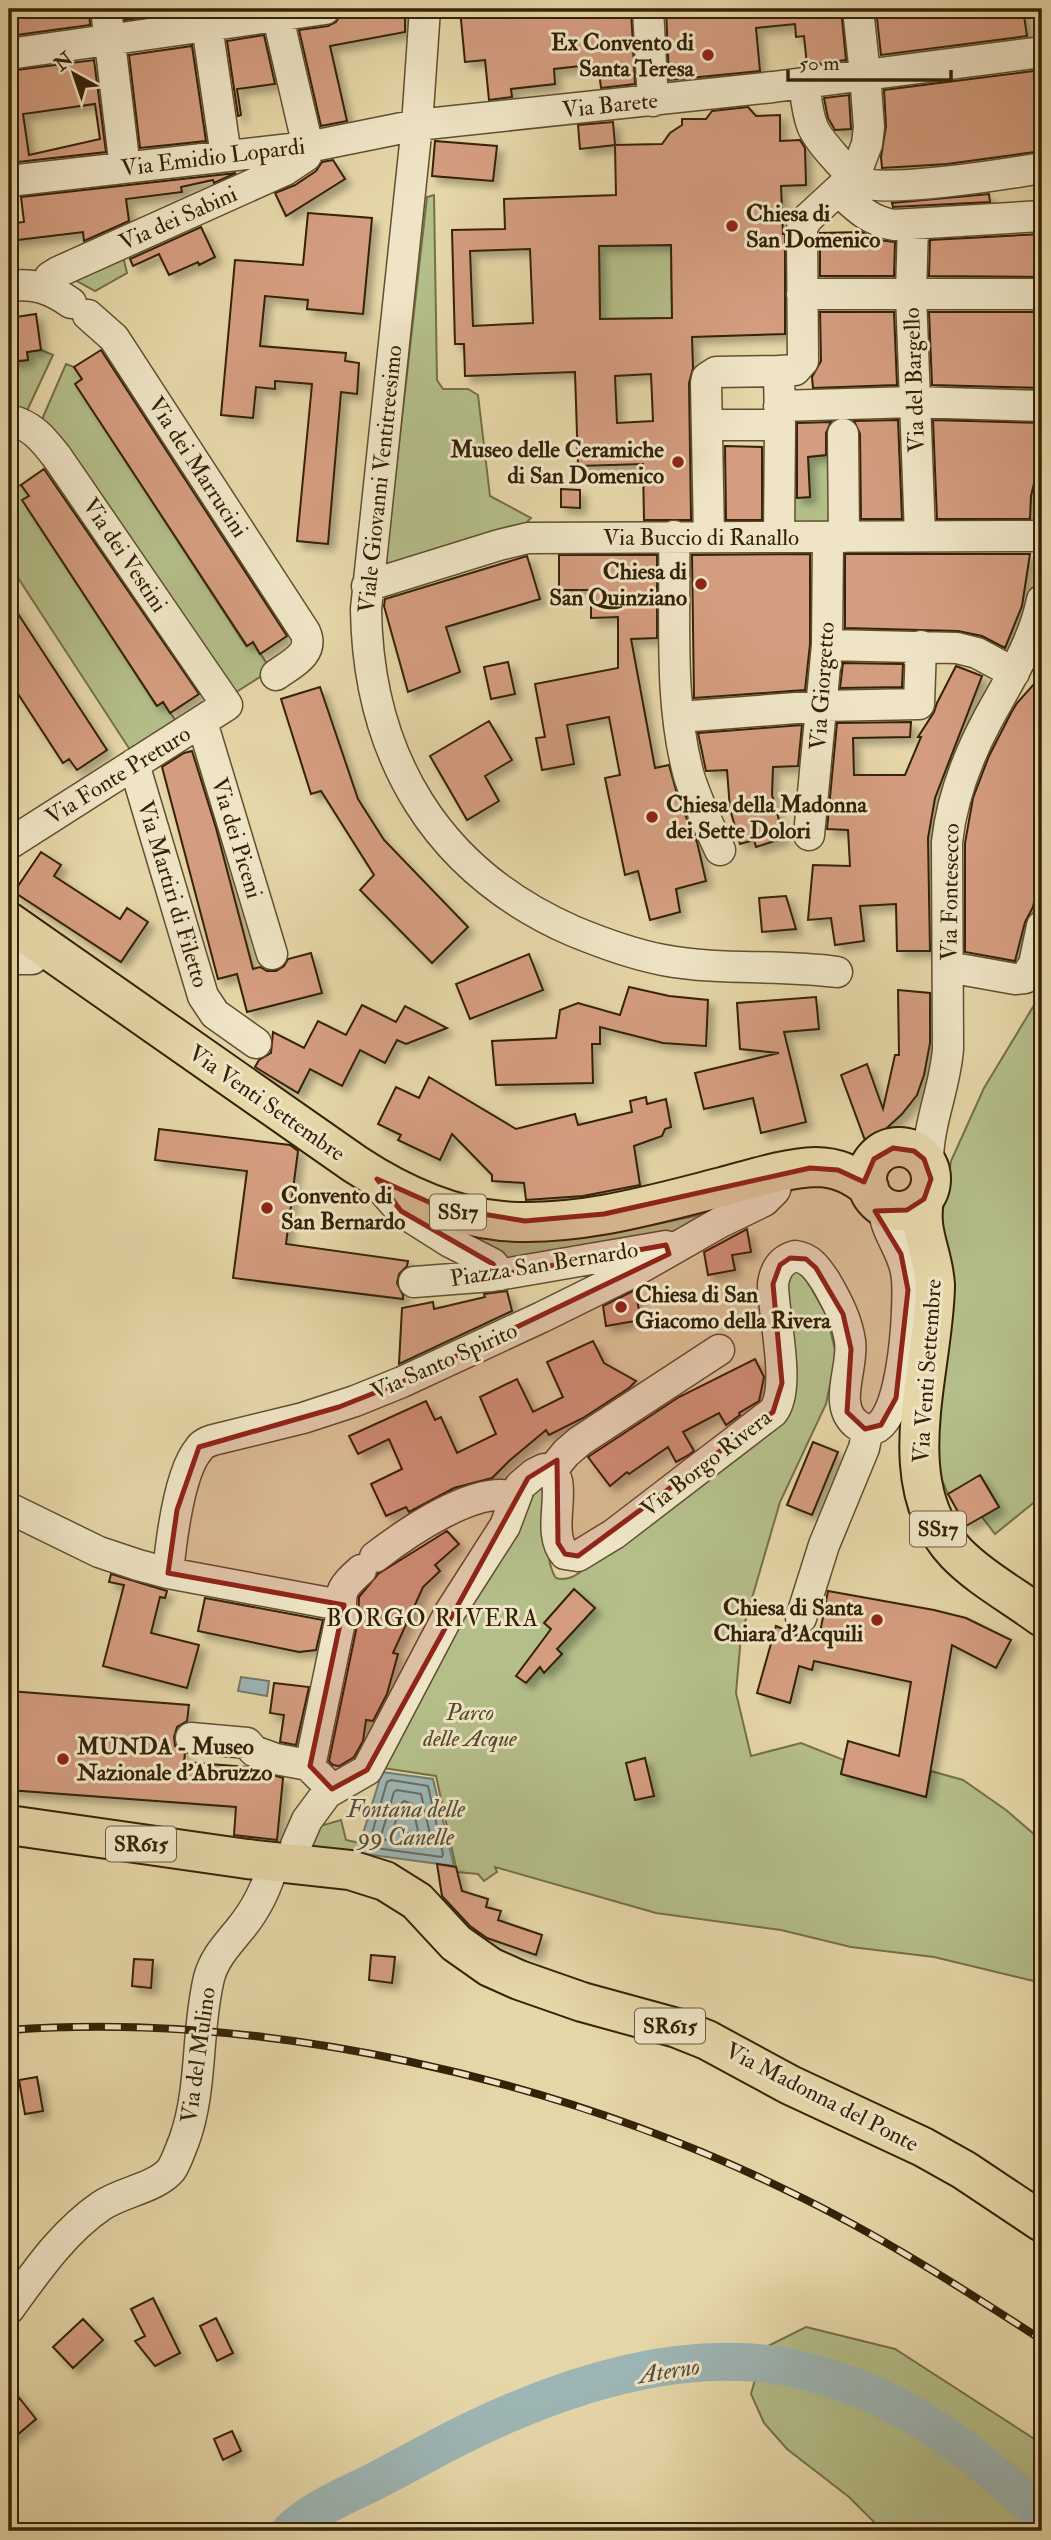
<svg xmlns="http://www.w3.org/2000/svg" width="1051" height="2540" font-family="'IM FELL Double Pica',serif">
<style>
.green{fill:#b4be89;stroke:#747048;stroke-width:2}
.water{fill:#9db6b5;stroke:#737b6f;stroke-width:2}
.lines{fill:none;stroke-linecap:round;stroke-linejoin:round}
.shore{stroke:#686c5e;stroke-width:2}
.river{stroke:#9db6b5;stroke-width:38}
.building{fill:#d49d7f;stroke:#342207;stroke-width:2;fill-rule:evenodd;filter:url(#shadow)}
.minor-casing{stroke:#604f2f;stroke-width:33}
.major-casing{stroke:#342207;stroke-width:42}
.minor{stroke:#efe5c6;stroke-width:30}
.major{stroke:#e6d7a8;stroke-width:38}
.rail-casing{stroke:#342207;stroke-width:8}
.rail{stroke:#efe5c6;stroke-width:5;stroke-dasharray:16;stroke-linecap:butt}
.marked{fill:#8f2418;fill-opacity:0.2;stroke:#8f2418;stroke-width:5;stroke-linejoin:round}
.poi-dot{fill:#8f2418;stroke:#efe5c6;stroke-width:2.5}
.labels{text-anchor:middle;dominant-baseline:central;stroke-width:6;stroke-linejoin:round;paint-order:stroke}
.shield{fill:#efe5c6;stroke:#6c5c40;stroke-width:2}
.shield-label{font-size:21px;font-weight:bold;fill:#342207}
.poi-label{font-size:23px;font-weight:bold;fill:#342207;stroke:#efe5c6;text-anchor:start}
.street-label{font-size:23px;fill:#342207;stroke:#efe5c6}
.park-label{font-size:23px;font-style:italic;fill:#544928;stroke:#efe5c6}
.neighbourhood-label{font-size:24px;letter-spacing:2px;fill:#342207;stroke:#efe5c6}
.water-label{font-size:24px;font-style:italic;fill:#544e3b;stroke:#efe5c6}
</style>
<defs>
<filter id="shadow"><feDropShadow dx="6" dy="6" stdDeviation="3.5" flood-color="#0004"/></filter>
</defs>
<rect width="100%" height="100%" fill="#e6d7a8"/>
<filter id="stains"><feTurbulence type="fractalNoise" baseFrequency=".00286" numOctaves="4"/><feColorMatrix values="0 0 0 0 .2 0 0 0 0 .09 0 0 0 0 .02 0 0 0 .5 -.17"/></filter>
<radialGradient id="worn" r=".72"><stop offset=".6" stop-color="#630" stop-opacity="0"/><stop offset="1" stop-color="#630" stop-opacity=".3"/></radialGradient>
<!-- green -->
<path class="green" d="M434 195 437 380 443 389H468L478 395 490 496 531 518 521 528 385 568 427 197Z
M671 245 672 318 600 319 599 246Z
M122 252 127 273 95 291 68 276Z
M41 350 53 355 24 417 9 413V362L28 360 27 352Z
M66 364 74 367 82 379 76 384 246 646 253 642 271 670 230 696 40 424Z
M837 454 838 530 784 529V498L810 497 808 457Z
M12 479 19 486 21 485 29 496 23 500 156 705 163 702 180 727 134 756 9 564V480Z
M1042 992V1496L995 1534 982 1517 999 1507 981 1476 948 1494 935 1464 942 1216 951 1161 984 1088Z
M714 1212 689 1239 496 1261 437 1221 561 1238 657 1224Z
M792 1268 803 1274 827 1316 835 1350 834 1366 826 1404 780 1502 741 1636 736 1693 751 1756 801 1743 844 1760 841 1774 926 1797 931 1771 963 1780 1006 1810 1042 1841V1983L934 1957 851 1947 781 1930 656 1913 495 1867 497 1872 484 1881 478 1874 457 1872 436 1776 383 1768 528 1494 545 1485C545 1505 544 1563 556 1578 573 1583 586 1567 598 1557 652 1511 712 1473 770 1433L784 1290Z
M341 1820 346 1840 360 1843 357 1853 308 1847 320 1826Z
M806 2327 895 2349 1036 2440H1042V2531H883L849 2497 787 2449 764 2423 751 2394 764 2348Z"/>
<!-- water -->
<path class="water" d="M241 1677 269 1681 267 1696 238 1691Z
M382 1772 433 1779 454 1866 357 1853Z"/>
<g class="lines">
<!-- shore -->
<path class="shore" d="M391 1780 428 1786 443 1854 442 1857 368 1847 387 1782Z
M397 1790 421 1794 432 1843 430 1847 380 1839 394 1792Z
M404 1801 412 1804 418 1831 416 1835 393 1830 401 1804Z"/>
<!-- river -->
<path class="river" d="M290 2531C313 2509 343 2497 371 2483 393 2472 415 2460 437 2448 526 2401 637 2358 740 2362 791 2363 847 2381 893 2404 948 2432 996 2474 1042 2514"/>
</g>
<!-- building -->
<path class="building" d="M9 9H89L90 25 9 36Z
M124 9H203L125 20Z
M369 9H405V32L330 46 347 121 321 126 299 30 328 26 336 22 342 13Z
M460 9H631L635 84 601 88 598 64 554 69 555 84 511 89 512 97 489 100 485 60 465 62Z
M666 9H841L846 60 807 65 804 36 796 37 795 24 756 28 760 71 669 80Z
M876 9H1002V11L1023 9 1027 36 881 55Z
M264 35 275 84 237 89 241 115 238 116 227 41Z
M192 46 206 141 140 148 129 55Z
M94 60 106 152 9 163V71ZM95 104 100 139 29 155 23 114Z
M1042 70V151L947 164 882 168 881 157 886 126 884 90Z
M849 95 851 129 835 130 828 118 824 98Z
M748 107 756 116 780 115V141L800 140 805 148 806 185 781 186 783 234H785V334L692 337 693 368 689 383 691 520H644L643 464 578 466 575 372 465 376 464 344H455L452 230 505 229 504 199 616 195 615 145 662 144 670 133 682 125V119H706L712 111ZM671 245 672 318 600 319 599 246ZM530 249 533 323 473 326 470 251ZM651 374 653 421 617 423 615 376Z
M613 122 615 145 580 149 578 125Z
M435 141 497 146 493 181 432 176Z
M333 160 345 179 286 216 275 193 295 185 316 171 322 162Z
M236 173 214 183 213 180 181 187 182 192 126 199 129 221 84 241 83 232 9 241V224L24 222 21 197Z
M989 194 990 202 893 207 892 203Z
M308 213 372 218 363 314 307 309 308 300 265 296 260 346 346 353 345 361 359 363 357 394 341 392 328 544 297 541 312 384 275 381V389L256 387 253 418 221 415 235 260 303 265Z
M201 227 215 257 199 265 198 262 169 275 159 254 133 266 130 259Z
M862 232 879 240 895 242 894 276H820V233Z
M1042 234V277L929 276 930 240Z
M820 312H894L897 385 813 388 812 377 821 361Z
M1042 312V388L932 385 929 312Z
M36 314 41 350 27 352 28 360 9 362V318Z
M101 350 287 636 260 654 253 642 247 646 75 384 82 379 74 367Z
M898 420 902 519H861L860 434 854 421Z
M933 420 1042 423V460L1036 475 1031 496 1030 519H937Z
M831 422 826 433V455L808 457 810 497 797 498V423Z
M725 446 762 447V520H726Z
M44 469 199 694 170 713 163 702 157 706 22 500 29 496 21 485Z
M561 489 580 490V508L561 507Z
M810 554V644L805 690 694 698 692 555Z
M845 554H1030L1022 606 1005 648 982 636 958 631 845 628Z
M559 555H657V638L631 639 655 768 669 765 679 801 697 842 706 881 676 889 680 912 650 920 638 871 625 875 605 778 620 775 609 717 567 725 574 764 542 770 536 738 545 737 535 684 618 668V617L591 618V590H559Z
M527 556 540 599 446 627 460 672 408 692 384 606 385 599Z
M9 600 107 750 77 770 69 759 63 763 9 680Z
M508 662 515 694 491 699 484 667Z
M843 663 903 664 902 687 840 688Z
M956 666 982 676 935 798 928 838 930 951H897L896 904 860 906 864 941 835 945 831 918 808 920 813 865 850 866 848 830 827 829 837 723 911 722 910 737 853 738 854 775H905L921 737H918L934 712 937 703Z
M1042 675V863L1033 907 1025 922 1015 961 965 952V843L973 798 989 756 1011 713 1017 703Z
M320 687 358 799 384 840 468 927 432 963 360 890 374 875 321 791 311 794 281 699Z
M489 721 512 760 485 776 499 801 467 820 430 756Z
M802 725 798 766 773 767 772 795 784 838 756 847 754 840 740 844 730 809 727 770 706 771 698 733Z
M192 751 216 828 253 969 260 967 267 971H276L284 966 288 959 311 953 322 993 247 1012 237 974 218 979 162 767 184 753Z
M41 852 61 865 54 876 120 919 127 908 148 922 121 962 14 892Z
M786 896 796 929 762 932 759 898Z
M529 954 543 990 470 1019 456 984Z
M629 987 669 996 708 1000 706 1046 663 1043 600 1027V1044H592L593 1083 496 1085 492 1041 556 1038 560 1010 578 1003 620 1015Z
M898 990 930 993V1043L924 1075 917 1095 902 1114 876 1138V1135L866 1143 841 1075 867 1064 883 1109 895 1055H899Z
M816 997 819 1029 784 1032 806 1122 761 1133 753 1098 704 1109 695 1073 779 1053 740 1049 737 1003Z
M362 1005 396 1022 405 1006 447 1028 406 1044 397 1040 385 1063 360 1050 342 1086 310 1069 298 1093 255 1067 259 1060 271 1053 273 1032 304 1048 318 1021 346 1035Z
M429 1077 516 1129 575 1114 578 1125 632 1112 630 1101 646 1097 647 1104 666 1099 671 1127 665 1129 662 1136 634 1146 640 1185 583 1196 526 1200 524 1183 492 1181V1175L452 1134 440 1160 398 1140 401 1135 378 1124 396 1087 419 1098Z
M159 1129 290 1145 298 1151 286 1244 408 1261 407 1266 399 1274 397 1283 403 1295V1299L233 1278 247 1171 155 1160Z
M747 1229 751 1252 732 1255 735 1270 708 1275 704 1252Z
M635 1290 641 1320 606 1326 603 1306Z
M507 1291 512 1311 399 1364 402 1308 433 1302 434 1309 485 1297 484 1294Z
M593 1341 604 1363 636 1381 629 1388 583 1418 549 1435 546 1430 509 1461 492 1478 454 1488 409 1512 406 1507 386 1516 371 1484 402 1469 389 1439 358 1454 349 1436 426 1401 435 1420 441 1417 457 1453 496 1434 480 1397 517 1379 533 1412 563 1397 547 1362Z
M755 1359 764 1377 759 1401 739 1413 740 1415 726 1425 719 1413 683 1432 694 1451 687 1456 676 1462 668 1447 629 1474 627 1472 610 1486 588 1457 679 1397Z
M813 1442 838 1452 812 1515 787 1505Z
M980 1475 999 1507 966 1526 948 1494Z
M447 1531 459 1544 435 1565 440 1571 423 1587 393 1653 398 1654 387 1694 373 1721 366 1720 363 1741 354 1757 339 1766 333 1765 329 1761 358 1621 359 1597 378 1574Z
M111 1574 167 1591 165 1598 160 1597 151 1633 199 1645 187 1688 103 1666 124 1585 109 1582Z
M574 1589 595 1608 557 1649 562 1654 544 1673 540 1667 526 1683 516 1676 551 1629 544 1623Z
M828 1591 934 1610 966 1618 1011 1640 996 1668 952 1645 926 1797 841 1774 848 1741 899 1756 911 1682 814 1661 812 1670 799 1666 790 1703 757 1693 776 1626 796 1635 819 1638Z
M205 1598 323 1620 316 1650 299 1652 198 1631Z
M274 1683 309 1687 296 1745 280 1742 284 1715 270 1713Z
M9 1691 189 1705 187 1721 177 1727 174 1737 175 1746 185 1754 184 1762 247 1767 283 1778 277 1840 234 1835 236 1807 9 1790Z
M645 1758 654 1796 635 1800 626 1763Z
M437 1864 456 1867 462 1891 488 1899 486 1907 501 1911 498 1920 542 1935 536 1955 487 1938 470 1926 442 1896Z
M371 1955 395 1957 392 1983 369 1980Z
M134 1959 153 1960 151 1988 132 1986Z
M37 2077 43 2111 25 2114 19 2080Z
M153 2298 180 2353 155 2366 135 2341 145 2336 131 2309Z
M216 2318 233 2353 217 2361 200 2326Z
M83 2319 103 2340 73 2368 53 2347Z
M9 2385 36 2419 9 2442Z
M232 2431 241 2451 223 2460 214 2439Z"/>
<g class="lines">
<defs>
<path id="minor" d="M106 9 125 168
M425 9 417 125 366 609C368 756 436 871 573 931 602 943 632 954 663 960 721 971 779 964 837 972
M648 9 653 101
M207 26 226 156
M9 54 325 9
M804 83C806 97 807 112 812 125 816 138 849 175 861 182 883 194 1012 173 1042 168
M9 181 308 147 417 125 773 87 1042 52
M839 191C856 207 869 221 894 225L1042 216
M913 224 911 294 920 535
M9 286C34 283 50 288 71 303
M47 288 50 277 58 272 285 170 306 156 308 147 276 9
M802 294H1042
M88 315 114 338 305 632C315 654 291 664 276 675
M779 371 795 370 803 361 802 228 807 219 846 183 859 165 867 144 869 127 865 74 858 9
M779 406 914 402 1042 406
M9 420C32 425 43 439 57 457L227 705 9 844
M707 425H780L779 371 716 372 707 378 706 383 709 536
M843 434 844 537
M674 536C676 615 668 699 689 776 697 802 709 826 720 850
M779 537 780 425
M367 586 499 545 528 538 1042 536
M827 645 957 648 977 653 1014 673
M679 717 822 706 919 704 921 646
M202 722 272 954
M134 764 203 996 215 1014 256 1043
M809 835 827 645 828 537
M9 959H32L44 947
M948 967 1015 979 1025 978 1034 964 1042 926
M928 1165C927 1125 945 1089 948 1049L947 842C952 797 967 758 988 719 1009 680 1033 644 1042 600
M379 1186 401 1211 450 1242 493 1264 499 1275
M414 1282 492 1276 666 1246
M552 1470 566 1453 580 1441 719 1350
M9 1508 99 1552 138 1565 168 1573 340 1605
M375 1557C405 1534 476 1484 515 1497
M168 1573C171 1542 179 1472 199 1449 202 1444 207 1442 213 1440L303 1418 355 1401 402 1382 542 1317 635 1271 719 1223 764 1201 775 1190 779 1173
M801 1618 824 1545 864 1448 868 1429
M191 1738 247 1743 254 1751 276 1759 308 1765 324 1781
M310 1766 341 1617C341 1590 339 1590 361 1570
M296 1845 307 1820 327 1793 367 1770 450 1612 505 1526 520 1486 534 1474 544 1469C574 1473 543 1530 565 1554L578 1556 614 1534 773 1412C792 1388 773 1316 773 1284 775 1270 781 1260 795 1256 811 1258 818 1270 826 1282 837 1301 847 1320 850 1341 854 1367 833 1403 855 1423 904 1465 911 1294 906 1272 902 1248 884 1231 884 1207
M9 2309C36 2272 62 2233 101 2206 121 2192 156 2188 171 2170 177 2161 180 2150 184 2141 203 2088 196 2031 209 1978 214 1958 228 1944 240 1929 255 1911 269 1885 273 1862"/>
<path id="major" d="M9 922 355 1164C399 1193 449 1216 502 1221 576 1227 652 1205 722 1187 752 1179 785 1168 816 1167 836 1167 854 1175 869 1188
M867 1179a32 32 0 1 1 64 0a32 32 0 1 1-64 0Z
M924 1199C918 1233 933 1252 935 1285 934 1371 889 1482 956 1553 979 1577 1015 1597 1042 1617
M9 1825 247 1859 350 1870 385 1881 417 1901 456 1943 490 1967 519 1980 582 2002 677 2028 707 2040 790 2085 923 2147 964 2170 1042 2222"/>
</defs>
<!-- minor casing -->
<use href="#minor" class="minor-casing"/>
<!-- major casing -->
<use href="#major" class="major-casing"/>
<!-- minor -->
<use href="#minor" class="minor"/>
<!-- major -->
<use href="#major" class="major"/>
<defs>
<path id="rail" d="M9 2030C264 2011 560 2079 790 2192 878 2234 960 2287 1042 2340"/>
</defs>
<!-- rail casing -->
<use href="#rail" class="rail-casing"/>
<!-- rail -->
<use href="#rail" class="rail"/>
</g>
<!-- marked area -->
<path class="marked" d="M893 1148 914 1151 924 1159 931 1179 924 1199 907 1210 875 1211 901 1254 908 1290 896 1398 881 1425 865 1429 847 1412 851 1349 843 1314 816 1268 806 1259 790 1258 780 1265 773 1284 782 1383 773 1412 578 1556 565 1554 558 1543 557 1460 528 1478 367 1770 332 1789 310 1766 344 1605 168 1573 177 1510 199 1447 339 1407 402 1382 669 1254 666 1245 499 1275 493 1264 401 1211 377 1179 440 1207 525 1221 604 1214 810 1168 838 1170 864 1182 874 1159Z"/>
<!-- markers -->
<g class="poi-dot">
<circle cx="708" cy="55" r="7"/>
<circle cx="732" cy="226" r="7"/>
<circle cx="678" cy="462" r="7"/>
<circle cx="701" cy="584" r="7"/>
<circle cx="652" cy="817" r="7"/>
<circle cx="267" cy="1208" r="7"/>
<circle cx="621" cy="1307" r="7"/>
<circle cx="877" cy="1620" r="7"/>
<circle cx="63" cy="1759" r="7"/>
</g>
<g class="labels">
<!-- shield labels -->
<g class="shield">
<rect x="430" y="1194.5" width="56" height="35" rx="5"/>
<rect x="910" y="1511.5" width="56" height="35" rx="5"/>
<rect x="106" y="1826.5" width="70" height="35" rx="5"/>
<rect x="635" y="2008.5" width="70" height="35" rx="5"/>
</g>
<g class="shield-label">
<text x="458" y="1212">SS17</text>
<text x="938" y="1529">SS17</text>
<text x="141" y="1844">SR615</text>
<text x="670" y="2026">SR615</text>
</g>
<!-- poi labels -->
<g class="poi-label">
<text x="694" y="42" text-anchor="end">Ex Convento di<tspan x="694" dy="26">Santa Teresa</tspan></text>
<text x="746" y="213">Chiesa di<tspan x="746" dy="26">San Domenico</tspan></text>
<text x="664" y="449" text-anchor="end">Museo delle Ceramiche<tspan x="664" dy="26">di San Domenico</tspan></text>
<text x="687" y="571" text-anchor="end">Chiesa di<tspan x="687" dy="26">San Quinziano</tspan></text>
<text x="666" y="804">Chiesa della Madonna<tspan x="666" dy="26">dei Sette Dolori</tspan></text>
<text x="281" y="1195">Convento di<tspan x="281" dy="26">San Bernardo</tspan></text>
<text x="635" y="1294">Chiesa di San<tspan x="635" dy="26">Giacomo della Rivera</tspan></text>
<text x="863" y="1607" text-anchor="end">Chiesa di Santa<tspan x="863" dy="26">Chiara d'Acquili</tspan></text>
<text x="77" y="1746">MUNDA - Museo<tspan x="77" dy="26">Nazionale d’Abruzzo</tspan></text>
</g>
<!-- street labels -->
<g class="street-label">
<text transform="translate(610 105) rotate(-6)">Via Barete</text>
<text transform="translate(213 157) rotate(-7)">Via Emidio Lopardi</text>
<text transform="translate(178 218) rotate(-24)">Via dei Sabini</text>
<text transform="translate(914 380) rotate(-92)">Via del Bargello</text>
<text transform="translate(198 467) rotate(57)">Via dei Marrucini</text>
<text transform="translate(380 479) rotate(-84)">Viale Giovanni Ventitreesimo</text>
<text x="701" y="537">Via Buccio di Ranallo</text>
<text transform="translate(125 555) rotate(56)">Via dei Vestini</text>
<text transform="translate(822 686) rotate(-86)">Via Giorgetto</text>
<text transform="translate(118 775) rotate(-32)">Via Fonte Preturo</text>
<text transform="translate(237 838) rotate(73)">Via dei Piceni</text>
<text transform="translate(950 892) rotate(-89)">Via Fontesecco</text>
<text transform="translate(173 894) rotate(73)">Via Martiri di Filetto</text>
<text transform="translate(267 1103) rotate(35)">Via Venti Settembre</text>
<text transform="translate(544 1264) rotate(-9)">Piazza San Bernardo</text>
<text transform="translate(444 1361) rotate(-24)">Via Santo Spirito</text>
<text transform="translate(927 1371) rotate(-86)">Via Venti Settembre</text>
<text transform="translate(706 1463) rotate(-38)">Via Borgo Rivera</text>
<text transform="translate(198 2055) rotate(-82)">Via del Mulino</text>
<text transform="translate(822 2097) rotate(27)">Via Madonna del Ponte</text>
</g>
<!-- park labels -->
<g class="park-label">
<text x="470" y="1712">Parco<tspan x="470" dy="26">delle Acque</tspan></text>
</g>
<!-- neighbourhood labels -->
<g class="neighbourhood-label">
<text x="433" y="1618">BORGO RIVERA</text>
</g>
<!-- water labels -->
<g class="water-label">
<text x="406" y="1809">Fontana delle<tspan x="406" dy="28">99 Canelle</tspan></text>
<text transform="translate(669 2371) rotate(-9)">Aterno</text>
</g>
</g>
<!-- margin -->
<rect width="1051" height="2540" fill="none" stroke="#e6d7a8" stroke-width="35"/>
<rect x="10" y="10" width="1030" height="2519" fill="none" stroke="#342207" stroke-width="3.5"/>
<rect x="18" y="18" width="1016" height="2505" fill="none" stroke="#342207" stroke-width="2"/>
<!-- north arrow -->
<g transform="translate(74 74) rotate(320)" stroke="#efe5c6" stroke-width="5" paint-order="stroke">
<path d="M0-5L12 26L0 18L-12 26Z" fill="#342207"/>
<text y="-10" font-size="19" font-weight="bold" text-anchor="middle" fill="#342207">N</text>
</g>
<!-- scale -->
<path d="M788 70v10h163v-10" fill="none" stroke="#342207" stroke-width="3.5"/>
<text x="799" y="70" font-size="21" fill="#342207" stroke="#efe5c6" stroke-width="5" paint-order="stroke">50 m</text>
<rect width="100%" height="100%" filter="url(#stains)"/>
<rect width="100%" height="100%" fill="url(#worn)"/>
</svg>
